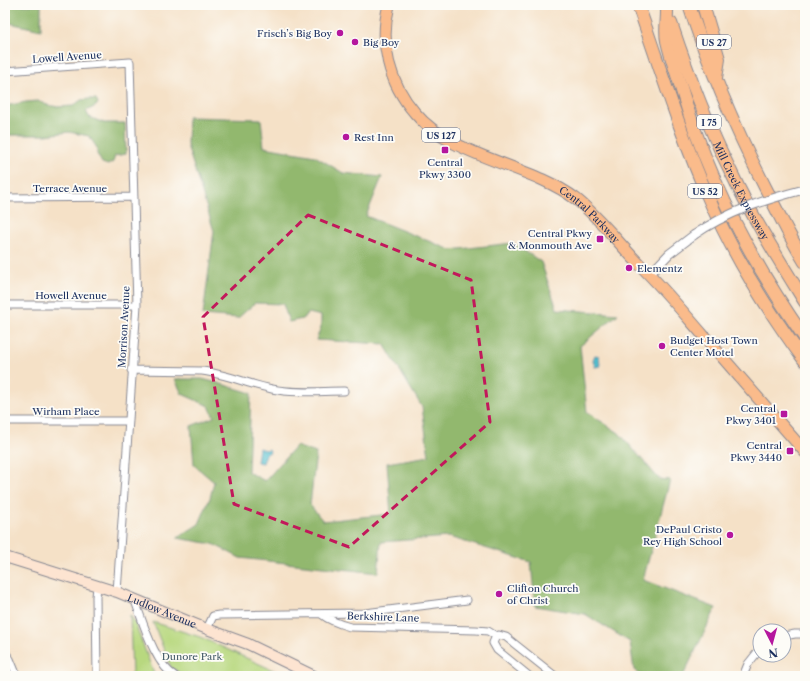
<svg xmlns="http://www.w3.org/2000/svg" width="810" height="681" font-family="'Libre Caslon Text',serif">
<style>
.green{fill:#b8d87f;stroke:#6a846e}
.forest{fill:#92b86e;stroke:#567466}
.water{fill:#53bfce;stroke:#377796}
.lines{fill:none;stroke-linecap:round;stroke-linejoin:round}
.minor-casing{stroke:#888892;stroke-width:9}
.tertiary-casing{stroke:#888892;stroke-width:10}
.secondary-casing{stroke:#888892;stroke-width:12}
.primary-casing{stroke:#888892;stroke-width:13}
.motorway-casing{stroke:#888892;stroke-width:14}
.minor{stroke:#fff;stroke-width:7}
.tertiary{stroke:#fff;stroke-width:8}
.secondary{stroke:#fde4d1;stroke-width:10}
.primary{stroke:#fabb8b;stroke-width:11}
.motorway{stroke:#fabb8b;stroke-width:12}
.tertiary-bridge-casing{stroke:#888892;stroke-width:10;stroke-linecap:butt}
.tertiary-bridge{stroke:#fff;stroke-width:8}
.marked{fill:none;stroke:#c2185b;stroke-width:3;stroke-dasharray:8 5;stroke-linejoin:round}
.poi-dot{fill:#b5179e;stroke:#fdfcf7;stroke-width:1.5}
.labels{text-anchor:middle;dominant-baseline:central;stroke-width:3.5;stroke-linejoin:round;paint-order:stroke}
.shield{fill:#fdfcf7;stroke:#5f6c8c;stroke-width:1}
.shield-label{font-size:9px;font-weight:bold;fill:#1b2f5e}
.poi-label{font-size:10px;fill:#1b2f5e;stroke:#fdfcf7;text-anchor:end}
.street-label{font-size:10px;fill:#1b2f5e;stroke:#fdfcf7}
.park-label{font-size:10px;fill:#425966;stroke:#fdfcf7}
</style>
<rect width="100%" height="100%" fill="#fdfcf7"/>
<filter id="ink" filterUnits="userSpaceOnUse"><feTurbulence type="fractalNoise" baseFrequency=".025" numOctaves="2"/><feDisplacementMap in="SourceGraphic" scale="8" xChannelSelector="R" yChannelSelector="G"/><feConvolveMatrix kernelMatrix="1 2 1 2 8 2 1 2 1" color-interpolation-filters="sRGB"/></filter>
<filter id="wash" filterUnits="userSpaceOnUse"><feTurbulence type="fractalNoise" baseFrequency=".012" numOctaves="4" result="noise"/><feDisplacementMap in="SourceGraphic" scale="16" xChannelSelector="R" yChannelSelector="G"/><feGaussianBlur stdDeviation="0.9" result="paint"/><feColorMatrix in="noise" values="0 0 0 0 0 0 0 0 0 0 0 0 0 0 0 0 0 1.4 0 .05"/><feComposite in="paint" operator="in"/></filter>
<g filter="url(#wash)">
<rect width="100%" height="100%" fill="#f5e1c7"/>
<!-- green -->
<path class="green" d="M130 615 135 623 154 674 156 676H132Z
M153 622 200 637 286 676H186L171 668Z"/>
<!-- forest -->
<path class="forest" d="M5 5H41V30L5 22Z
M89 99H96L98 103 96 106 86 111 89 117 104 123H125L126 154 115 156 113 162 108 165 102 163 97 154V148L89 136 69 132 46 135H5V106L26 102 38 101 47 105 58 107 73 106 81 100Z
M188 117 261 119 264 147 315 156 343 173 382 177 366 216 451 250 513 243 541 262 557 309 618 314 580 346 587 412 619 433 659 479 670 480 643 580 716 608 683 676H642L634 670 630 642 585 614 535 606 531 562 449 537 381 542 378 573 240 558 213 544 177 538 199 524 210 498 214 482 194 465 191 426 214 417 209 406 182 394 175 379H202L218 383 251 393 248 472 265 481 296 446 316 453 310 505 323 521 391 514 387 463 429 456 422 407 384 344 316 340 321 327V316L309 313 302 319 289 322 283 304 255 303 238 318 203 315 214 231 187 145Z"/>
<!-- water -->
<path class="water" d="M595 355 599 356 600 366 595 367 593 360Z
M259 448 266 450 269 449 270 452 266 454 263 463 257 462Z"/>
</g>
<g filter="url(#ink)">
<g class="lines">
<defs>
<path id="minor" d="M5 71 130 62 137 305 117 592
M5 198 134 197
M5 305H137
M131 370 202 371C226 374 248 384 272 389 295 394 320 391 344 391
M5 421H128
M135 601C143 622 155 665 175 676
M321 614C330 621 339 624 350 627L476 630 488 631 496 636
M207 629 213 616 219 615 365 613 467 600
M496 636 499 635 506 637 555 676
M496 636 493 643 497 650 529 676
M784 636 795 634H805
M5 652 10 659 17 676
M97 676 96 597 97 586
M743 676 748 664 760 649"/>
<path id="tertiary" d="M650 274 669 254 694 235"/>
<g id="secondary">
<path id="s1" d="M5 557 117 592 207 629 248 644 314 676"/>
</g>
<g id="primary">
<path id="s2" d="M389 5C379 43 389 83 415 113 452 158 530 164 576 199 600 218 619 244 641 266 663 288 683 312 703 335 737 374 771 413 805 452"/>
</g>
<g id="motorway">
<path d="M638 5C661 70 681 136 709 199 734 257 768 311 805 361"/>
<path d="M689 5C709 68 735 128 765 187 778 212 790 238 805 262"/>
<path d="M703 5 719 59 716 78"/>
<path d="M667 11C667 21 665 32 667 41 671 59 678 77 683 94 709 181 753 264 805 338"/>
<path id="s3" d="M671 23C688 74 707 124 731 172 752 217 779 260 805 302"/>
</g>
</defs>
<!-- minor casing -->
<use href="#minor" class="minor-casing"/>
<!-- tertiary casing -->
<use href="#tertiary" class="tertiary-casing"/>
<!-- secondary casing -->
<use href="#secondary" class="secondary-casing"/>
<!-- primary casing -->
<use href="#primary" class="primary-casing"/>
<!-- motorway casing -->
<use href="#motorway" class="motorway-casing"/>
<!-- minor -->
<use href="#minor" class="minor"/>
<!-- tertiary -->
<use href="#tertiary" class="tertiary"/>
<!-- secondary -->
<use href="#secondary" class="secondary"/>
<!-- primary -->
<use href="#primary" class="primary"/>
<!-- motorway -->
<use href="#motorway" class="motorway"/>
<defs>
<path id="tertiary-bridge" d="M694 235C727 212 764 200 802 190"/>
</defs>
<!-- tertiary-bridge casing -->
<use href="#tertiary-bridge" class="tertiary-bridge-casing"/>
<!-- tertiary-bridge -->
<use href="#tertiary-bridge" class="tertiary-bridge"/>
</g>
</g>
<!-- marked area -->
<path class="marked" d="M308 215 471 280 490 422 349 547 234 504 203 317Z"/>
<!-- markers -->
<g class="poi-dot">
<circle cx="340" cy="33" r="4"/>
<circle cx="355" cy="42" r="4"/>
<circle cx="346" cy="137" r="4"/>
<rect x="441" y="146" width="8" height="8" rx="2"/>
<rect x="596" y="235" width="8" height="8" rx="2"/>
<circle cx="629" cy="268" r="4"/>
<circle cx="662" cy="346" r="4"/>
<rect x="780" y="410" width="8" height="8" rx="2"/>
<rect x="786" y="447" width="8" height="8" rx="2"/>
<circle cx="730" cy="535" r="4"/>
<circle cx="499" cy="594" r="4"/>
</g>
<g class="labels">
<!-- shield labels -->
<g class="shield">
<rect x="697" y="35" width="34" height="14" rx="3"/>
<rect x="697" y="115" width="24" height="14" rx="3"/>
<rect x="422" y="128" width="38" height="14" rx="3"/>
<rect x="688" y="184" width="34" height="14" rx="3"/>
</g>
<g class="shield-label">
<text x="714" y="42">US 27</text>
<text x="709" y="122">I 75</text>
<text x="441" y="135">US 127</text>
<text x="705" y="191">US 52</text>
</g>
<!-- poi labels -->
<g class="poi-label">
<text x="332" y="33">Frisch’s Big Boy</text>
<text x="363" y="42" text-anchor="start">Big Boy</text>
<text x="354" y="137" text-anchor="start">Rest Inn</text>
<text x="445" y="162" text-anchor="middle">Central<tspan x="445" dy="12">Pkwy 3300</tspan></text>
<text x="592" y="233">Central Pkwy<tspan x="592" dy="12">&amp; Monmouth Ave</tspan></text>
<text x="637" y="268" text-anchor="start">Elementz</text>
<text x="670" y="340" text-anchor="start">Budget Host Town<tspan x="670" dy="12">Center Motel</tspan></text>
<text x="776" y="408">Central<tspan x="776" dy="12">Pkwy 3401</tspan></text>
<text x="782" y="445">Central<tspan x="782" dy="12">Pkwy 3440</tspan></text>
<text x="722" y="529">DePaul Cristo<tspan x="722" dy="12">Rey High School</tspan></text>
<text x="507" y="588" text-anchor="start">Clifton Church<tspan x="507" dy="12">of Christ</tspan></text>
</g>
<!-- street labels -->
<g class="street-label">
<text transform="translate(67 57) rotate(-4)">Lowell Avenue</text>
<text x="70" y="188">Terrace Avenue</text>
<text stroke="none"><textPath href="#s3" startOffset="182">Mill Creek Expressway</textPath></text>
<text stroke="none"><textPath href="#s2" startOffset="320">Central Parkway</textPath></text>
<text x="71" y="295">Howell Avenue</text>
<text transform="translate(124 327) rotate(-87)">Morrison Avenue</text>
<text x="66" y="411">Wirham Place</text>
<text stroke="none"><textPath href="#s1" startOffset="166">Ludlow Avenue</textPath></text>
<text transform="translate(383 617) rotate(2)">Berkshire Lane</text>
</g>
<!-- park labels -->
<g class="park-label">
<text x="192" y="656">Dunore Park</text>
</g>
</g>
<!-- margin -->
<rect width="810" height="681" fill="none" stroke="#fdfcf7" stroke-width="20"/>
<!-- north arrow -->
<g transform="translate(772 643) rotate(174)"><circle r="19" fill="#fdfcf7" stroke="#a3aaba"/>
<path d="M0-3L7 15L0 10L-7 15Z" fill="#b5179e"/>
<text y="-6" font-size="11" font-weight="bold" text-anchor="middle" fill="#1b2f5e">N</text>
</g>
</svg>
